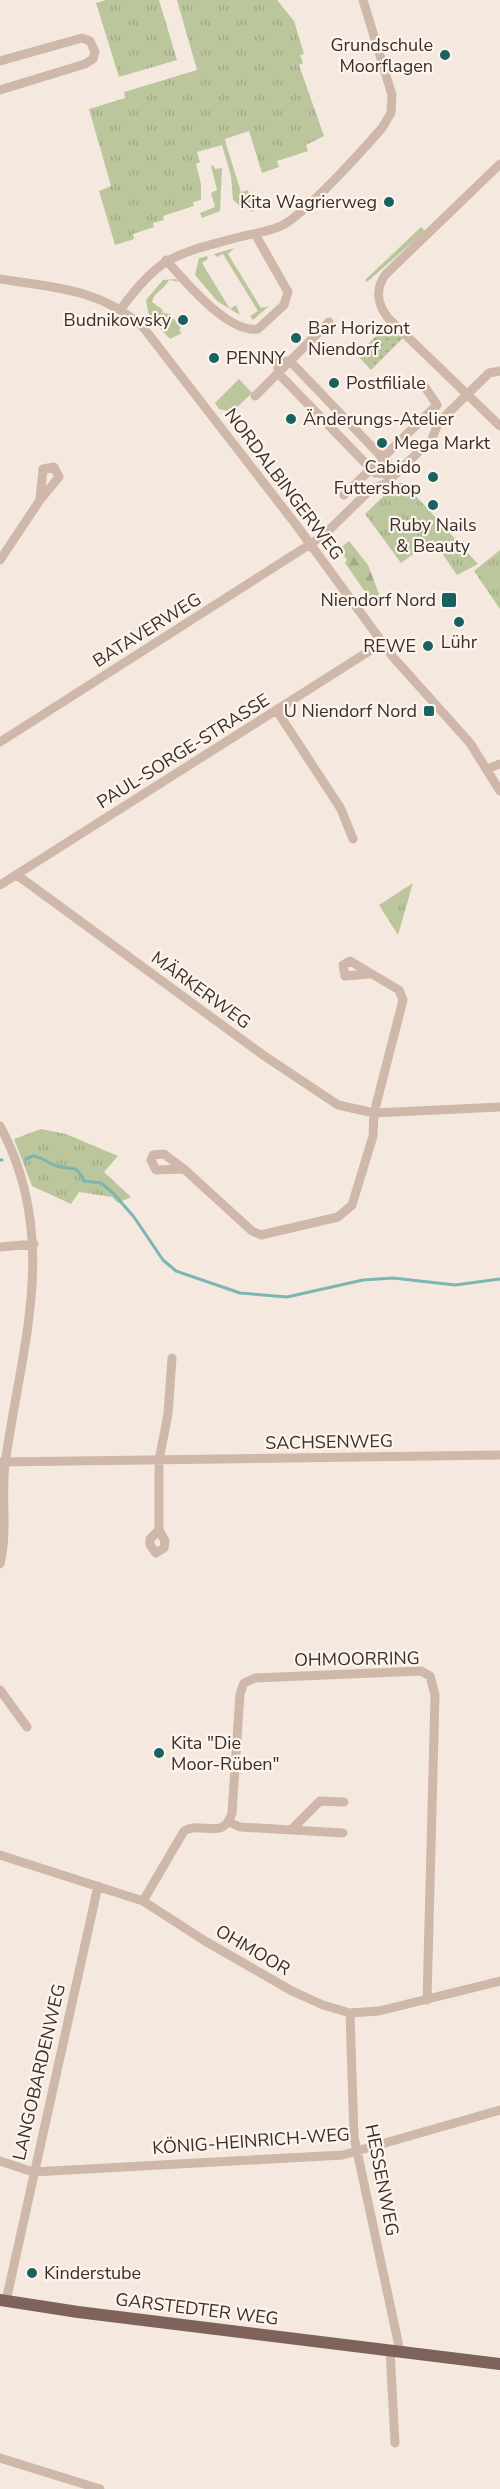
<svg xmlns="http://www.w3.org/2000/svg" width="500" height="2489" font-family="'Nunito Sans',sans-serif">
<style>
.grass{fill:#bcc69d}
.forest{fill:url(#forest-firs)}
.park{fill:url(#park-tufts)}
.garden{fill:url(#garden-dots)}
.lines{fill:none;stroke-linecap:round;stroke-linejoin:round}
.stream{stroke:#7bb6b3;stroke-width:3}
.minor{stroke:#cfb8a9;stroke-width:9}
.major{stroke:#7f635a;stroke-width:12}
.poi-dot{fill:#1a6261;stroke:#fcf4ed;stroke-width:2}
.labels{text-anchor:middle;dominant-baseline:central;stroke-width:4.5;stroke-linejoin:round;paint-order:stroke}
.poi-label{font-size:18px;fill:#3c2e2a;stroke:#fcf4ed;text-anchor:end}
.street-label{font-size:18px;fill:#3c2e2a;stroke:#fcf4ed}
</style>
<defs>
<pattern id="forest-firs" width="22" height="20" patternUnits="userSpaceOnUse" patternTransform="scale(1.5)"><rect width="22" height="20" fill="#bcc69d"/><path d="M5 1l3.5 6h-7zM16 11l3.5 6h-7z" fill="#a2aa87"/></pattern>
<pattern id="park-tufts" width="24" height="20" patternUnits="userSpaceOnUse" patternTransform="scale(1.5)"><rect width="24" height="20" fill="#bcc69d"/><path d="M3 7l-1-3M5 7V3M7 7l1-3M15 17l-1-3M17 17v-4M19 17l1-3" fill="none" stroke="#a2aa87"/></pattern>
<pattern id="garden-dots" width="8" height="8" patternUnits="userSpaceOnUse" patternTransform="scale(1.5)"><rect width="8" height="8" fill="#bcc69d"/><path d="M2 2h.1M6 6h.1" fill="none" stroke="#a2aa87" stroke-width="1.8" stroke-linecap="round"/></pattern>
</defs>
<rect width="100%" height="100%" fill="#f5e9df"/>
<!-- grass -->
<path class="grass" d="M226 144 241 192 248 190 254 212 240 206 233 200 231 176 222 145Z
M213 165 215 169 222 168 220 211 202 218 200 213 215 207 211 193 217 190 211 166Z
M421 227 425 231 367 282 365 280Z
M234 248 228 254 261 308 269 306 253 320 250 316 258 311 223 254 217 257 214 254Z
M207 256 208 259 202 263 230 309 236 305 240 315 217 301 195 275 199 258Z
M176 279 179 282 169 280C164 290 154 292 152 302L162 309 163 313 170 314 181 328 179 330 182 333 170 339 149 316 146 300 163 280Z
M239 379 252 393 232 412 219 409 215 403Z"/>
<!-- forest -->
<path class="forest" d="M349 541 368 565 379 594 378 598 372 602 345 563 347 560 339 549Z"/>
<!-- park -->
<path class="park" d="M106 0H159L177 60 119 77 96 3Z
M177 0H277L294 21 304 54 300 55 303 63 299 65 324 136 306 145 308 151 277 161 279 167 262 173 249 131 225 139 226 144 197 152 200 162 196 164 201 184V200L193 202 194 206 163 216 164 220 153 223 154 227 133 234 134 239 115 245 99 191 111 186 89 109 125 98 124 92 197 70Z
M397 483H404L478 564 457 575 433 540 401 563 365 514Z
M500 550V609L474 571Z
M413 883 398 935 379 905Z
M41 1129 66 1134 118 1156 104 1172 131 1197 118 1203 112 1197 79 1192 71 1204 32 1186 14 1139Z"/>
<!-- garden -->
<path class="garden" d="M388 324 403 338 371 370 357 355Z"/>
<g class="lines">
<!-- stream -->
<path class="stream" d="M26 1159 33 1156C42 1157 48 1163 56 1166 72 1171 75 1162 84 1181L101 1183 113 1193 134 1217 163 1260 176 1271 240 1293 287 1297 363 1280 393 1278 455 1285 500 1279
M0 1160H2"/>
<!-- minor -->
<path class="minor" d="M0 61 82 38 90 41 95 52 93 59 85 64 0 90
M500 164 386 274C375 288 377 304 388 318L500 426
M166 260C184 280 228 334 258 329L284 305 288 292 255 234
M0 279C55 288 99 288 143 327L297 526 393 657 470 743 500 791
M121 309C162 252 179 254 243 236 257 233 271 231 283 225 308 211 362 151 382 128L391 113 392 95 363 0
M255 396 329 322
M386 474 375 473 371 469 278 373V362L290 361 397 473
M344 495 437 405 425 387
M0 560 40 500 59 477 54 467 43 469 40 500
M277 711 341 809 353 839
M0 742 323 536 371 489 385 484 432 439 438 423 489 373 500 371
M487 769 500 764
M17 875 263 1055 338 1105 374 1113 500 1107
M0 885 382 643
M0 1126C61 1239 21 1347 5 1464 1 1498 8 1531 0 1564
M184 1169 164 1154 153 1155 151 1160 156 1170 184 1169 252 1231 261 1235 338 1217 352 1205 373 1136 374 1113 403 1000 399 990 350 961 343 965 345 976 369 974
M0 1247 34 1244
M0 1462 500 1455
M159 1530 165 1541 164 1548 156 1553 150 1545V1539L159 1530V1460L168 1414 172 1358
M0 1690 27 1727
M229 1822 240 1827 343 1833
M291 1830 320 1801 344 1802
M0 1855 143 1901 205 1941 292 1991 323 2005 350 2013 379 2011 500 1981
M143 1901 184 1831C202 1820 223 1842 232 1813L240 1694 244 1683 255 1678 421 1671 430 1676 435 1695 427 2000
M350 2013 354 2137 400 2351
M0 2161 33 2172 343 2155 500 2110
M6 2301 98 1886
M390 2350 395 2443
M0 2458 100 2489"/>
<!-- major -->
<path class="major" d="M0 2300 78 2312 500 2364"/>
</g>
<!-- markers -->
<g class="poi-dot">
<circle cx="445" cy="55" r="6"/>
<circle cx="389" cy="202" r="6"/>
<circle cx="183" cy="320" r="6"/>
<circle cx="296" cy="338" r="6"/>
<circle cx="214" cy="358" r="6"/>
<circle cx="334" cy="383" r="6"/>
<circle cx="291" cy="419" r="6"/>
<circle cx="382" cy="443" r="6"/>
<circle cx="433" cy="477" r="6"/>
<circle cx="433" cy="505" r="6"/>
<rect x="441" y="592" width="16" height="16" rx="3"/>
<circle cx="459" cy="622" r="6"/>
<circle cx="428" cy="646" r="6"/>
<rect x="423" y="705" width="12" height="12" rx="3"/>
<circle cx="159" cy="1753" r="6"/>
<circle cx="32" cy="2273" r="6"/>
</g>
<g class="labels">
<!-- poi labels -->
<g class="poi-label">
<text x="433" y="45">Grundschule<tspan x="433" dy="21">Moorflagen</tspan></text>
<text x="377" y="202">Kita Wagrierweg</text>
<text x="171" y="320">Budnikowsky</text>
<text x="308" y="328" text-anchor="start">Bar Horizont<tspan x="308" dy="21">Niendorf</tspan></text>
<text x="226" y="358" text-anchor="start">PENNY</text>
<text x="346" y="383" text-anchor="start">Postfiliale</text>
<text x="303" y="419" text-anchor="start">Änderungs-Atelier</text>
<text x="394" y="443" text-anchor="start">Mega Markt</text>
<text x="421" y="467">Cabido<tspan x="421" dy="21">Futtershop</tspan></text>
<text x="433" y="525" text-anchor="middle">Ruby Nails<tspan x="433" dy="21">&amp; Beauty</tspan></text>
<text x="436" y="600">Niendorf Nord</text>
<text x="459" y="642" text-anchor="middle">Lühr</text>
<text x="416" y="646">REWE</text>
<text x="417" y="711">U Niendorf Nord</text>
<text x="171" y="1743" text-anchor="start">Kita "Die<tspan x="171" dy="21">Moor-Rüben"</tspan></text>
<text x="44" y="2273" text-anchor="start">Kinderstube</text>
</g>
<!-- street labels -->
<g class="street-label">
<text transform="translate(284 484) rotate(53)">NORDALBINGERWEG</text>
<text transform="translate(147 630) rotate(-32)">BATAVERWEG</text>
<text transform="translate(183 751) rotate(-32)">PAUL-SORGE-STRASSE</text>
<text transform="translate(201 990) rotate(36)">MÄRKERWEG</text>
<text transform="translate(329 1442) rotate(-1)">SACHSENWEG</text>
<text transform="translate(357 1659) rotate(-1)">OHMOORRING</text>
<text transform="translate(253 1950) rotate(30)">OHMOOR</text>
<text transform="translate(39 2072) rotate(-77)">LANGOBARDENWEG</text>
<text transform="translate(251 2141) rotate(-4)">KÖNIG-HEINRICH-WEG</text>
<text transform="translate(382 2180) rotate(79)">HESSENWEG</text>
<text transform="translate(197 2309) rotate(7)">GARSTEDTER WEG</text>
</g>
</g>
</svg>
